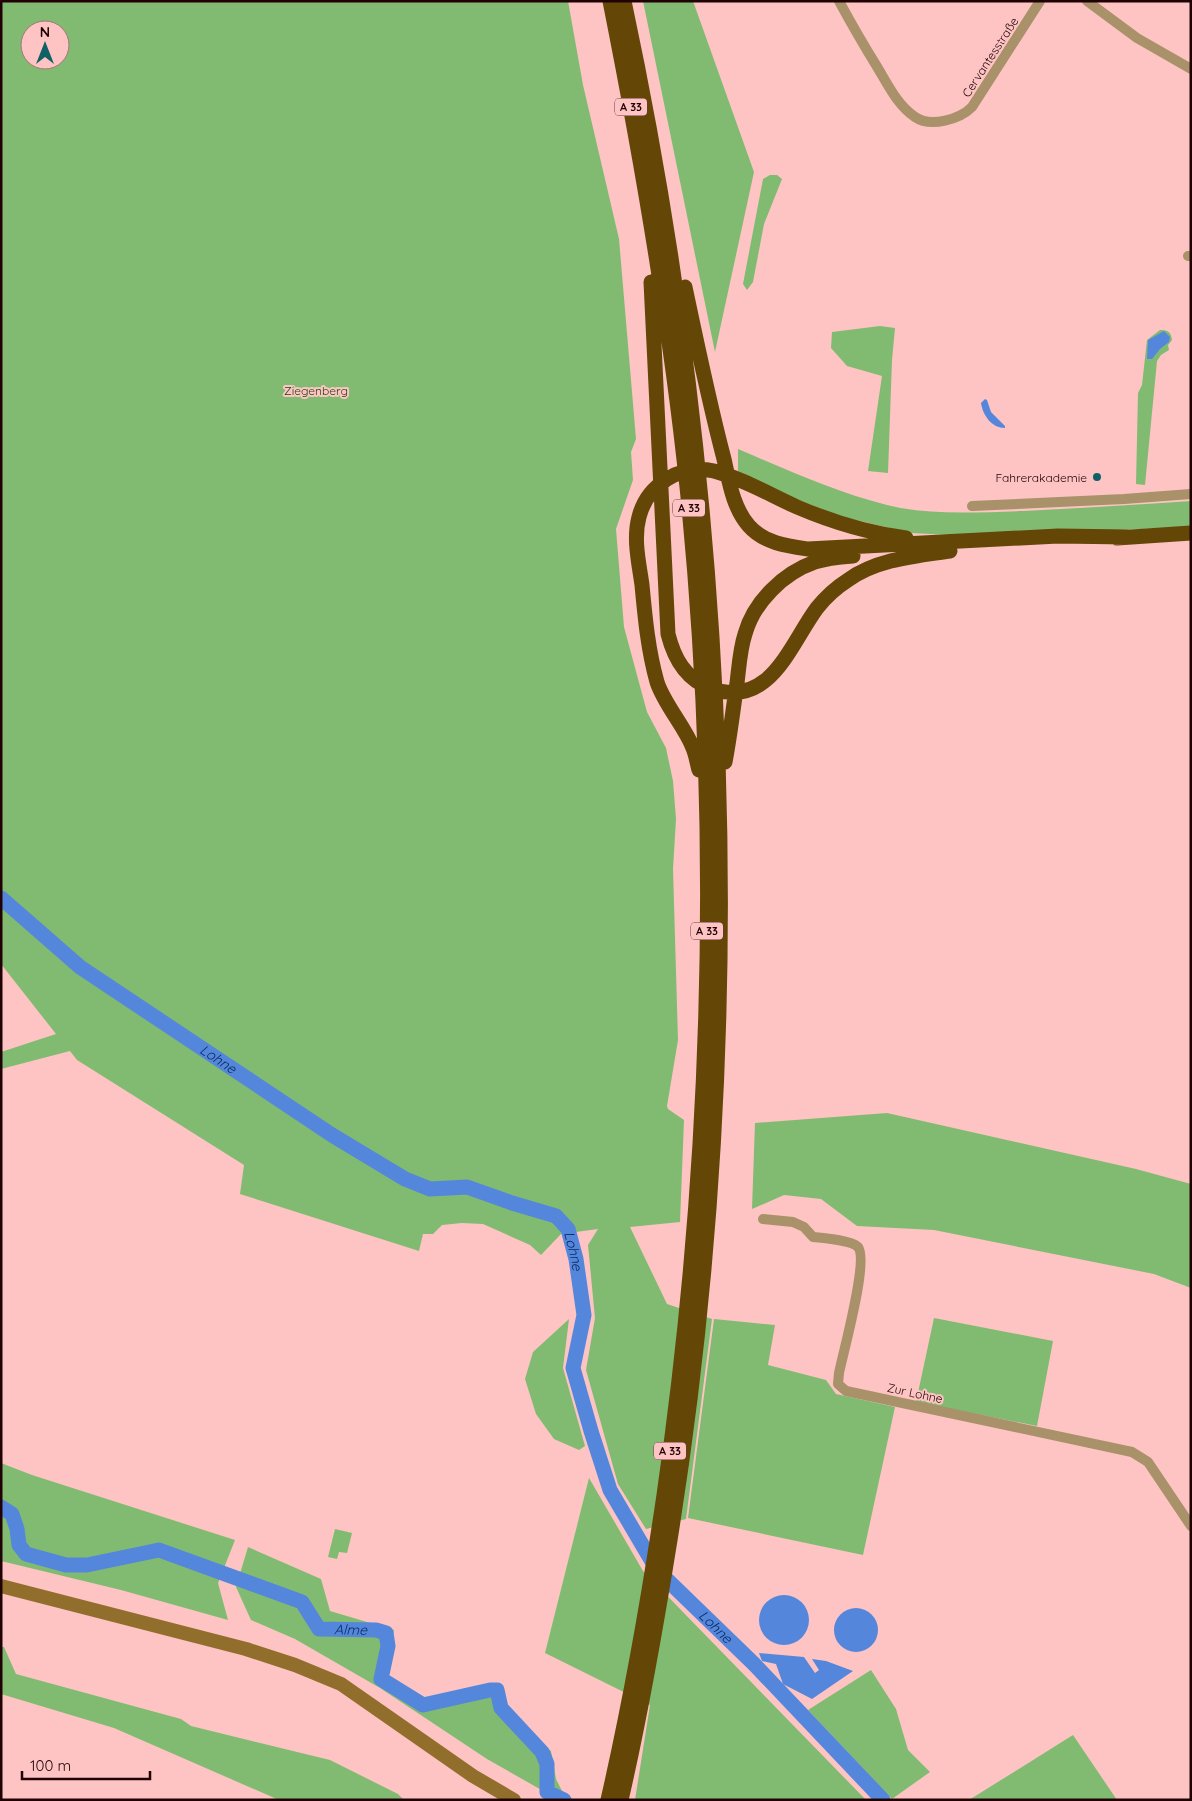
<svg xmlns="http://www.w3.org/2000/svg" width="1192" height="1801" font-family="Quicksand,sans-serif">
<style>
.green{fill:#81bb72;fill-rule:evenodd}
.water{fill:#5487db}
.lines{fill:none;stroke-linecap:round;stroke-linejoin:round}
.river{stroke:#5487db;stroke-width:15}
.street{stroke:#a99169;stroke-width:10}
.secondary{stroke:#926e2d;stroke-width:14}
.highway{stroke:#644607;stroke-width:15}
.poi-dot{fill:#106165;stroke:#fdc4c3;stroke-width:2}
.labels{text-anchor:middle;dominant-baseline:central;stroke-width:4;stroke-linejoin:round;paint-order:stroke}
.shield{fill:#fdc4c3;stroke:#623c3d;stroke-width:1}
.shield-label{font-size:11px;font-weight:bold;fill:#200204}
.street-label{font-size:12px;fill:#200204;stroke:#fdc4c3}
.park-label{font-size:12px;fill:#1a480c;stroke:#fdc4c3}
.poi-label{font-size:12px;fill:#200204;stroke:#fdc4c3;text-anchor:end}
.water-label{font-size:14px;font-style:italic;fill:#08295d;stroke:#fdc4c3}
</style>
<rect width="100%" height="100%" fill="#fdc4c3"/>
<!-- green -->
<path class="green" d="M1 1H568L583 85 619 239 636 439 631 452 633 480 616 529 624 627 647 712 666 748 673 781 676 819 673 869 678 1040 667 1106 668 1109 684 1120 680 1222 630 1227 667 1304 712 1319 686 1519 646 1529 618 1484 586 1370 595 1318 588 1245 598 1229 561 1234 541 1255 530 1245 483 1224 462 1223 442 1225 433 1234H423L419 1251 240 1194 244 1165 77 1060 70 1051 1 1069V1052L56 1034 1 964ZM30 30H60V60H30Z
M643 1H693L754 172 715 352Z
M770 175H777L782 179 764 224 753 282 747 290 743 284 763 179Z
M880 326 895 328 892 360 888 473 868 471 882 376 847 366 831 348 832 332Z
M1160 330C1168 330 1171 332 1172 340L1168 345 1169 350 1161 355 1157 361 1145 485 1136 484 1138 393 1142 385 1147 340Z
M738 449C787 470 835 492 887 505 931 516 979 512 1024 511 1080 508 1135 505 1191 501V527L969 536 911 533 835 515 779 492 738 471Z
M887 1113 1136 1169 1191 1184V1288L1154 1274 934 1230 857 1226 821 1199 784 1195 752 1209 755 1123Z
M934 1318 1053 1341 1037 1426 916 1402Z
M569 1319 563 1368 585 1446 579 1450 554 1439 536 1414 525 1379 533 1352Z
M714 1319 775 1325 768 1365 826 1380 836 1394 895 1407 863 1555 688 1518Z
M1 1463 32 1475 235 1540 218 1583 228 1620 121 1590 1 1561Z
M589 1478 643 1571 866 1800H635L650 1705 545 1653Z
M335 1529 352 1533 347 1553 339 1552 337 1559 328 1557Z
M248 1547 321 1579 330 1611 394 1630 387 1677 431 1701 494 1687 502 1690 509 1715 551 1751 556 1779 562 1791 570 1800H559L487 1759 380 1688 295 1639 251 1620 236 1587Z
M1 1647H4L16 1674 181 1719 191 1726 330 1760 398 1794 404 1800H279L114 1728 1 1694Z
M871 1670 896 1709 908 1750 930 1772 892 1799 808 1710Z
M1073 1735 1117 1800H969Z"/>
<!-- water -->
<path class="water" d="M1164 331 1170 337 1169 342 1160 349 1152 359H1147L1148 340Z
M985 399 987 400 991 412 1005 426V428C992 428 983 416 981 403Z
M759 1620a25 25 0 1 1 50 0a25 25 0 1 1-50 0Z
M834 1630a22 22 0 1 1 44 0a22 22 0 1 1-44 0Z
M759 1653 804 1657 815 1673 819 1670 812 1659 826 1661 853 1671 812 1699 783 1684 776 1664 762 1661Z"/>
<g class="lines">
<!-- river -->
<g class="river">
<path id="s1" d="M1 898 80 967 332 1135 405 1179 430 1189 467 1187 512 1203 556 1216 568 1229 576 1259 584 1315 573 1368 591 1431 610 1490 657 1570 754 1664 883 1800"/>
<path id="s2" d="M1 1507 12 1514 17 1529 19 1545 26 1554 66 1565H87L159 1550 302 1602 319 1629 376 1630 386 1633 388 1646 381 1679 423 1705 490 1690H497L501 1708 542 1752 547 1764V1792L564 1800"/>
</g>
<!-- street -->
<path class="street" d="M839 1C851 23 863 44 876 65 887 83 897 105 915 117 931 128 960 119 972 107L1040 1
M1087 1 1137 38 1191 69
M1188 256H1191
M972 506 1124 499 1191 494
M763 1219 793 1222 804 1227 813 1237C823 1238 851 1240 858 1247 869 1260 843 1353 839 1373L838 1384 846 1391 1132 1452 1148 1462 1191 1526"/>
<!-- secondary -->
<path class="secondary" d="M1 1586 246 1649 295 1665 341 1684 473 1776 514 1800"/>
<!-- highway -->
<path class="highway" d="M651 282 668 634C674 658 685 679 710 688 770 710 789 646 817 608 825 598 837 587 848 580 877 559 916 556 950 551
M685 287C697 344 709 402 724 459 729 481 733 508 749 526 764 543 787 546 808 549L1058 536 1128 537
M1117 538 1191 533
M725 762C730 736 733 709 737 683 739 667 740 649 745 634 754 602 783 573 815 562 827 558 840 557 853 556
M699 770C697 763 696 755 693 748 685 727 664 704 657 682 648 650 645 617 642 585 639 563 633 539 639 517 647 485 681 463 714 471 744 479 770 495 797 507 832 522 869 533 906 538
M608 1800C631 1699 649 1597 664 1495 712 1162 721 822 687 487 670 324 642 162 610 1
M621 1800C641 1714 656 1627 670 1540 752 1030 732 506 624 1"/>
</g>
<!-- markers -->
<circle class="poi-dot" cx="1097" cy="477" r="5"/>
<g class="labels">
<!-- shield labels -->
<g class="shield">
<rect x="615" y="98.5" width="32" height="17" rx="4"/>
<rect x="673" y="499.5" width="32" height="17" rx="4"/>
<rect x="691" y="922.5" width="32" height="17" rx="4"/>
<rect x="654" y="1442.5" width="32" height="17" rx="4"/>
</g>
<g class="shield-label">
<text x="631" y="107">A 33</text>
<text x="689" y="508">A 33</text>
<text x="707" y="931">A 33</text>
<text x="670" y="1451">A 33</text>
</g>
<!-- street labels -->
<g class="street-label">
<text transform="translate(990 57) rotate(-57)">Cervantesstraße</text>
<text transform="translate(915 1393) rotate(12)">Zur Lohne</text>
</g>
<!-- park labels -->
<g class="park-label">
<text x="316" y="390">Ziegenberg</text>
</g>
<!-- poi labels -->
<g class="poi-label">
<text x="1087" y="477">Fahrerakademie</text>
</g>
<!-- water labels -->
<g class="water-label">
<text stroke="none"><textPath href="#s1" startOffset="271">Lohne</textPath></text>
<text stroke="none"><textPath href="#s1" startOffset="691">Lohne</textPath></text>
<text stroke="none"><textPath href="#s1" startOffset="1112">Lohne</textPath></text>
<text stroke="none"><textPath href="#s2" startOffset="408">Alme</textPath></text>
</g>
</g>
<!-- border -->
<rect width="1192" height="1801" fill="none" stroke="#200204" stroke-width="5"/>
<!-- north arrow -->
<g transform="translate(45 45)"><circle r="24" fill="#fdc4c3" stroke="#a57677"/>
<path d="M0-4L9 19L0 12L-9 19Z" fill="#106165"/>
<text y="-8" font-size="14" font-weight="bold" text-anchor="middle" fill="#200204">N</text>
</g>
<!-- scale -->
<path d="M22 1771v8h128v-8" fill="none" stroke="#200204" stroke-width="2.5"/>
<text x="30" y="1771" font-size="15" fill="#200204" stroke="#fdc4c3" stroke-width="4" paint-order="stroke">100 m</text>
</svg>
